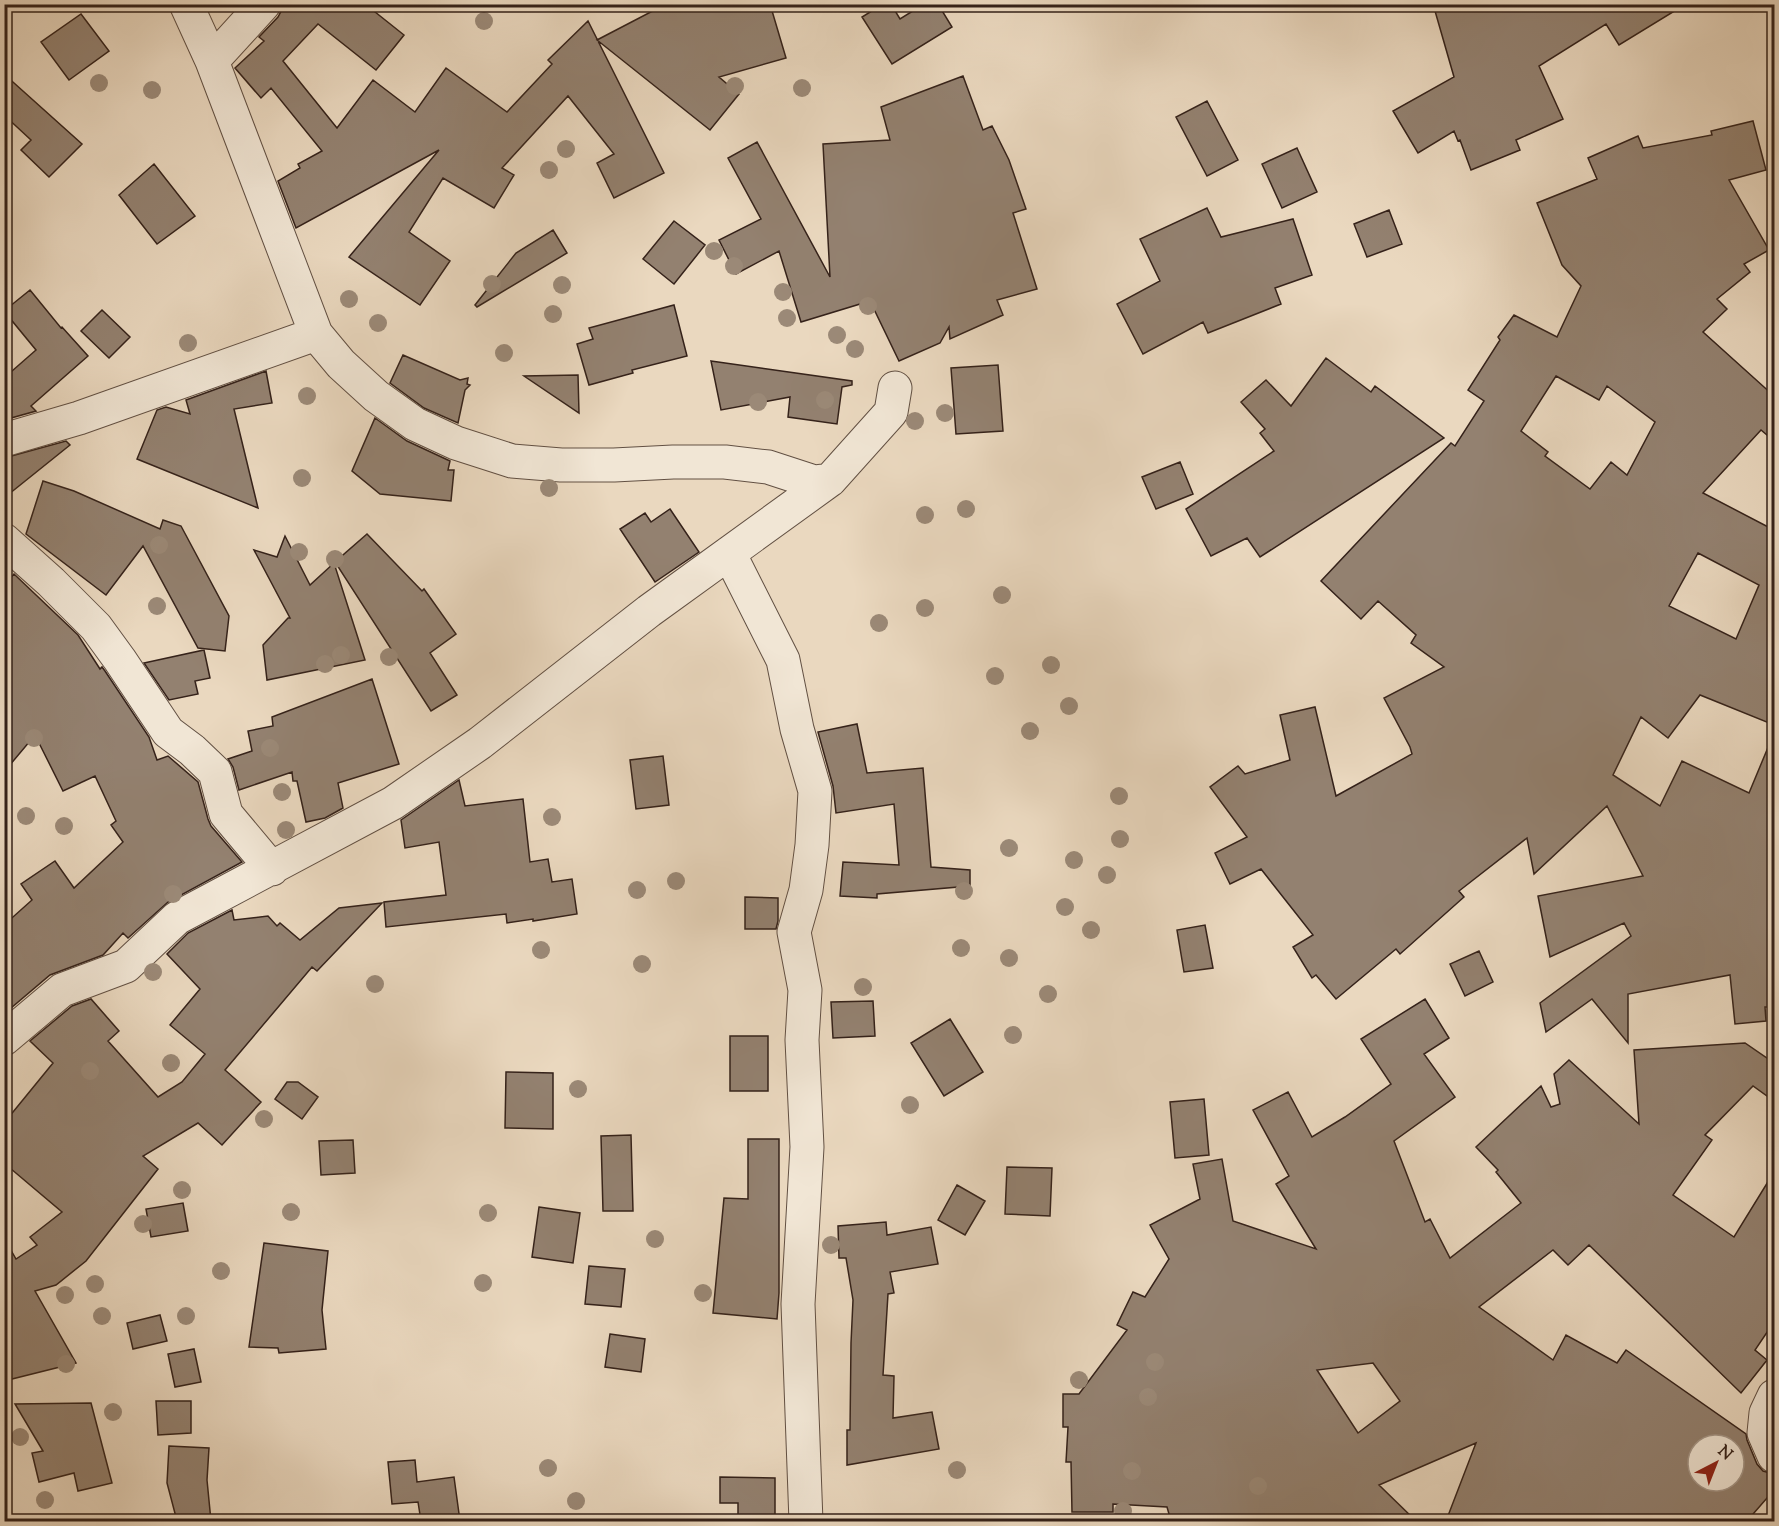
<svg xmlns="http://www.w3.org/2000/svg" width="1779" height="1526" font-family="'Sorts Mill Goudy',serif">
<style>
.building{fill:#938170;stroke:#35221a;stroke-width:1.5;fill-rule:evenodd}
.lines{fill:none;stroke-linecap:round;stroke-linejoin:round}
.street-casing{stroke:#625043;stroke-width:35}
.street{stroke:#f1e6d5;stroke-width:33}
.tree{fill:#9b8977}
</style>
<rect width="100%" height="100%" fill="#ead8bf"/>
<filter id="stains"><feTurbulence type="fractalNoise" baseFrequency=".00333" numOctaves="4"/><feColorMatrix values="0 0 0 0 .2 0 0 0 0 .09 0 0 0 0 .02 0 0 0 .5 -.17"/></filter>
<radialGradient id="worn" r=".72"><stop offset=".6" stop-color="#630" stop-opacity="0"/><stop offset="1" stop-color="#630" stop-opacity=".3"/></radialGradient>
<!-- building -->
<path class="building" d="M285 4H365L404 35 376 70 318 24 283 61 337 128 373 80 415 112 446 68 507 112 552 64 548 60 588 21 664 173 614 198 597 163 614 154 568 96 502 168 514 175 494 208 443 178 409 232 450 261 420 305 349 257 439 150 296 228 278 181 300 168 298 164 322 151 271 88 261 98 235 68 264 41 259 37 278 17Z
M666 4H770L786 58 719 77 739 94 710 130 597 40Z
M883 4H891L900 19 924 4H938L952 27 892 64 862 17Z
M1433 4H1686L1619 45 1606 24 1539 66 1563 119 1516 140 1520 150 1471 170 1460 140 1458 141 1454 131 1418 153 1393 111 1454 77Z
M81 14 109 51 69 80 41 42Z
M4 74 82 144 49 177 21 150 31 140 4 115Z
M963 76 983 130 992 126 1009 160 1026 209 1013 213 1037 289 997 300 1003 315 950 339 949 327 940 343 899 361 870 301 801 322 779 251 736 274 719 240 761 219 728 158 757 142 830 277 823 144 890 140 881 107Z
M1207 101 1238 160 1207 176 1176 117Z
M1753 121 1766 170 1729 180 1769 250 1744 264 1750 272 1717 299 1727 309 1703 332 1774 396V441L1761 430 1703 493 1774 530V725L1700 695 1668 738 1641 717 1613 775 1660 806 1682 761 1749 793 1774 733V1007H1765L1766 1021 1735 1024 1730 975 1628 994V1043L1592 999 1546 1032 1540 1003 1631 936 1624 923 1550 957 1538 896 1643 876 1607 806 1534 874 1527 838 1459 891 1464 897 1400 954 1396 949 1336 999 1316 975 1312 978 1293 947 1313 935 1261 869 1230 884 1215 853 1247 837 1210 787 1238 766 1245 774 1290 760 1280 715 1315 707 1336 796 1412 754 1410 747 1384 698 1444 667 1411 643 1416 635 1378 601 1361 619 1321 581 1451 443 1455 446 1484 401 1468 390 1500 340 1498 337 1514 315 1557 337 1581 286 1562 265 1537 203 1597 179 1588 158 1638 136 1643 148 1712 135 1711 131ZM1556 376 1599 400 1607 386 1655 422 1627 475 1611 462 1590 489 1545 456 1548 452 1521 431ZM1698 553 1759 585 1736 639 1669 606Z
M1297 148 1317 192 1282 208 1262 164Z
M154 164 195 216 157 244 119 195Z
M1207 208 1221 237 1293 219 1312 275 1275 288 1281 304 1208 333 1203 322 1143 354 1117 304 1160 281 1140 239Z
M1389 210 1402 244 1367 257 1354 224Z
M674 221 705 245 674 284 643 259Z
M553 230 567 253 477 307 475 305 516 253Z
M30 290 61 328 62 327 88 356 31 406 36 411 4 420V378L36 350 4 311Z
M674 305 687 356 632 370 633 373 589 385 577 344 593 339 589 328Z
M102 310 130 337 109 358 81 331Z
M403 355 460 380 468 378 467 384 470 385 465 390 458 423 424 408 390 383Z
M1326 358 1371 392 1375 386 1444 438 1260 557 1247 538 1211 556 1186 509 1274 451 1260 433 1265 429 1241 402 1266 380 1291 406Z
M711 361 852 381V385L842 387 837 424 788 417 790 397 721 410Z
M998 365 1003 431 956 434 951 368Z
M266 371 272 403 234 409 258 508 137 459 157 410 166 407 190 414 186 400Z
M578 375 579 413 524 376Z
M375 418 407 441 450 461 448 470H454L451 501 380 494 352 471Z
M66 441 70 445 4 498V458Z
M1180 462 1193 494 1156 509 1142 477Z
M43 481 74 491 160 529 163 520 181 526 229 616 225 651 198 648 143 546 106 595 26 534Z
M670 509 699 552 655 582 620 529 645 513 651 522Z
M367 534 422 591 424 589 456 634 430 653 457 695 431 711 335 562Z
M285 536 310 585 334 563 365 660 267 680 263 645 288 618H290L254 550 277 557Z
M14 574 78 635 100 669 102 667 105 671 149 737 157 760 168 756 198 782 208 819 211 826 242 862 168 902 128 938 123 933 103 955 50 975 4 1014V925L32 900 21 884 55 861 74 888 123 842 111 825 116 821 95 776 63 791 35 735 4 772V585Z
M204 650 210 678 195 681 198 694 169 700 144 663Z
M372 679 399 764 338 783 343 808 325 818 306 822 297 781H293L292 772 239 790 233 767 228 759 252 751 248 731 273 726 272 717Z
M857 724 867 773 923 768 931 867 970 870V886L877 894V898L840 896 843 862 899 865 894 804 836 813 833 786 818 732Z
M663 756 669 805 636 809 630 760Z
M459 780 465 806 523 799 530 862 548 859 552 882 572 879 577 914 533 921V919L507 923 506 914 386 927 384 902 446 895 439 842 405 848 401 820Z
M745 897 778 898V921L776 929H745Z
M382 903 317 971 312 967 225 1070 261 1102 222 1145 198 1123 143 1156 158 1169 86 1261 56 1285 35 1291 76 1363 4 1381V1238L16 1259 37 1245 30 1237 62 1212 4 1163V1123L53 1063 30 1041 72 1006 91 999 119 1031 108 1041 158 1097 182 1082 205 1054 170 1025 200 989 167 954 188 933 232 910 234 920 268 916 277 926 280 923 300 940 339 908Z
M1205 925 1213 968 1184 972 1177 930Z
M1479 951 1493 982 1465 996 1450 964Z
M1425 999 1449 1038 1424 1054 1455 1097 1394 1141 1425 1222 1430 1219 1450 1258 1521 1203 1496 1172 1498 1170 1476 1147 1541 1086 1551 1107 1560 1104 1554 1074 1569 1060 1639 1124 1634 1050 1745 1043 1774 1063V1101L1753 1086 1705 1135 1712 1140 1673 1195 1734 1237 1774 1172V1322L1755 1350 1767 1360 1741 1393 1589 1245 1568 1265 1553 1250 1479 1307 1553 1360 1566 1335 1617 1363 1626 1350 1746 1434 1747 1440 1757 1464 1763 1471 1774 1474V1490L1747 1521H1446L1476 1443 1379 1485 1416 1521H1171L1167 1507 1113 1504V1512H1072L1071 1462H1066L1068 1427H1063V1394H1079L1127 1330 1117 1325 1133 1292 1145 1297 1169 1259 1150 1225 1200 1199 1193 1164 1222 1159 1233 1221 1316 1249 1276 1184 1289 1176 1253 1110 1288 1092 1312 1137 1345 1117 1391 1084 1361 1039ZM1373 1363 1400 1401 1358 1433 1317 1370ZM1698 1445H1734V1481H1698Z
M873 1001 875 1036 833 1038 831 1002Z
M950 1019 983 1072 944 1096 911 1043Z
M730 1036H768V1091H730Z
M506 1072 553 1073V1129L505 1128Z
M287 1082H298L318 1097 302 1119 275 1099Z
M1204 1099 1209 1155 1175 1158 1170 1102Z
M631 1135 633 1211H603L601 1136Z
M748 1139H779V1293L777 1319 713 1313 724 1198 748 1199Z
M353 1140 355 1173 321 1175 319 1141Z
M1007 1167 1052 1168 1050 1216 1005 1214Z
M957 1185 985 1201 965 1235 938 1220Z
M183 1203 188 1231 151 1237 146 1209Z
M539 1207 580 1213 573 1263 532 1257Z
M886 1222 887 1235 931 1227 938 1264 890 1272 894 1293 888 1294 883 1375 894 1376 893 1418 932 1412 939 1449 847 1465V1430H850L851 1343 853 1300 846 1258H839L838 1226Z
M264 1243 328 1251 322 1310 326 1349 279 1353 278 1348 249 1347Z
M589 1266 625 1269 621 1307 585 1304Z
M160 1315 167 1341 133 1349 127 1323Z
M610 1334 645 1339 641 1372 605 1367Z
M194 1349 201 1382 175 1387 168 1354Z
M156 1401H191V1433L158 1435Z
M91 1403 112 1483 78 1491 74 1473 39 1482 32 1453 43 1451 15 1404Z
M169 1446 209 1448 207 1480 211 1521H177L167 1483Z
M415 1460 417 1482 454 1477 460 1521H421L418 1502 392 1504 388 1462Z
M720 1477 775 1478V1521H738V1503H720Z"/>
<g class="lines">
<defs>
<path id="street" d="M186 4 212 61 316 334 341 364 376 396 415 424 456 443 512 461 561 465H614L673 462H725L768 467 814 482 830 480
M212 61 264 4
M4 440 79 418 316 334
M4 540 51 582 96 627 120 660 168 732 192 750 215 772 226 814 272 869
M729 553 783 660 797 729 815 791 812 845 806 890 794 932 805 990 802 1040 807 1147 798 1304 806 1522
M4 1039 62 990 126 966 177 918 393 803 480 743 649 611 830 480 891 412 895 388
M1774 1396 1766 1413 1764 1433 1774 1456"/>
</defs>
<!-- street casing -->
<use href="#street" class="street-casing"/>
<!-- street -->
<use href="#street" class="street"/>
</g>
<!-- trees -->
<g class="tree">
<circle cx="484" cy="21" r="9"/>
<circle cx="99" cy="83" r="9"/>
<circle cx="735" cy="86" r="9"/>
<circle cx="802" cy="88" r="9"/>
<circle cx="152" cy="90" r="9"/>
<circle cx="566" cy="149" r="9"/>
<circle cx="549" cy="170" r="9"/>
<circle cx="714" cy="251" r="9"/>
<circle cx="734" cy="266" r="9"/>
<circle cx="492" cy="284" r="9"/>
<circle cx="562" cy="285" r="9"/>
<circle cx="783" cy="292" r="9"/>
<circle cx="349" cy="299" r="9"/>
<circle cx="868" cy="306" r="9"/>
<circle cx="553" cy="314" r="9"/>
<circle cx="787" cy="318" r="9"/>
<circle cx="378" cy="323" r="9"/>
<circle cx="837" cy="335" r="9"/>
<circle cx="188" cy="343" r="9"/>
<circle cx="855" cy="349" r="9"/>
<circle cx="504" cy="353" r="9"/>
<circle cx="307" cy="396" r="9"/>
<circle cx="825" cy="400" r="9"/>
<circle cx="758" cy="402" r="9"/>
<circle cx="945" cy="413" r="9"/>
<circle cx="915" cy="421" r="9"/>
<circle cx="302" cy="478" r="9"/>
<circle cx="549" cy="488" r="9"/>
<circle cx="966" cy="509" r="9"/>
<circle cx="925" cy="515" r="9"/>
<circle cx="159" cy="545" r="9"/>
<circle cx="299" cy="552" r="9"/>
<circle cx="335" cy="559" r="9"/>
<circle cx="1002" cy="595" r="9"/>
<circle cx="157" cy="606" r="9"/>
<circle cx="925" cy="608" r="9"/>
<circle cx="879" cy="623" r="9"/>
<circle cx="341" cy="655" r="9"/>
<circle cx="389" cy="657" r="9"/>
<circle cx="325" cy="664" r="9"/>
<circle cx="1051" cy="665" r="9"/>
<circle cx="995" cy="676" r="9"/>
<circle cx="1069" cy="706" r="9"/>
<circle cx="1030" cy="731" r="9"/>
<circle cx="34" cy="738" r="9"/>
<circle cx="270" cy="748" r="9"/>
<circle cx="282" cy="792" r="9"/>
<circle cx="1119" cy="796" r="9"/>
<circle cx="26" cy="816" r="9"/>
<circle cx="552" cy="817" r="9"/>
<circle cx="64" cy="826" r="9"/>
<circle cx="286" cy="830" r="9"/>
<circle cx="1120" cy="839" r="9"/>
<circle cx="1009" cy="848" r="9"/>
<circle cx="1074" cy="860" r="9"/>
<circle cx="1107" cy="875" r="9"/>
<circle cx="676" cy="881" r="9"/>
<circle cx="637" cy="890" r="9"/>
<circle cx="964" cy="891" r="9"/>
<circle cx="173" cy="894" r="9"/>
<circle cx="1065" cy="907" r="9"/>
<circle cx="1091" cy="930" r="9"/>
<circle cx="961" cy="948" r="9"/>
<circle cx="541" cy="950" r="9"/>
<circle cx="1009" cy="958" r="9"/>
<circle cx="642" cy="964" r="9"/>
<circle cx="153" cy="972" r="9"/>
<circle cx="375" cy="984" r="9"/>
<circle cx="863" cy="987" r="9"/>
<circle cx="1048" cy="994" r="9"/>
<circle cx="1013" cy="1035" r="9"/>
<circle cx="171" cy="1063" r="9"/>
<circle cx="90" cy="1071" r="9"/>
<circle cx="578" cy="1089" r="9"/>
<circle cx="910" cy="1105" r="9"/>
<circle cx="264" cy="1119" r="9"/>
<circle cx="182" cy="1190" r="9"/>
<circle cx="291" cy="1212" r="9"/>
<circle cx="488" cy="1213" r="9"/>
<circle cx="143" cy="1224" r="9"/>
<circle cx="655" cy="1239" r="9"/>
<circle cx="831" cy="1245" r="9"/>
<circle cx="221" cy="1271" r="9"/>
<circle cx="483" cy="1283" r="9"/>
<circle cx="95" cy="1284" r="9"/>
<circle cx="703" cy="1293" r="9"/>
<circle cx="65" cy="1295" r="9"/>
<circle cx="102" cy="1316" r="9"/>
<circle cx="186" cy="1316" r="9"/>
<circle cx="1155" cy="1362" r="9"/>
<circle cx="66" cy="1364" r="9"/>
<circle cx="1079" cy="1380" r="9"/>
<circle cx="1148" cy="1397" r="9"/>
<circle cx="113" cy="1412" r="9"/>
<circle cx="20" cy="1437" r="9"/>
<circle cx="548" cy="1468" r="9"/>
<circle cx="957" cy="1470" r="9"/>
<circle cx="1132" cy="1471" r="9"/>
<circle cx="1258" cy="1486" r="9"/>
<circle cx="45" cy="1500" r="9"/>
<circle cx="576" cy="1501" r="9"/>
<circle cx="1123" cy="1511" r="9"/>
</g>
<!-- margin -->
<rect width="1779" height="1526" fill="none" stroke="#ead8bf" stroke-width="24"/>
<rect x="6" y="6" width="1767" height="1514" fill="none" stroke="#35221a" stroke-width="3"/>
<rect x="12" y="12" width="1755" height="1502" fill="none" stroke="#35221a" stroke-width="1.5"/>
<!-- north arrow -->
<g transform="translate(1716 1463) rotate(42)"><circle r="28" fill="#f1e6d5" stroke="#a6988a" stroke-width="1.5"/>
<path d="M0-4.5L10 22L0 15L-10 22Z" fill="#8f2418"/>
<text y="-9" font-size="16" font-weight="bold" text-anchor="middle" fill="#35221a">N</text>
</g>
<rect width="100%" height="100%" filter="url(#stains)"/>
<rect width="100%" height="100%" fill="url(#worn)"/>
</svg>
